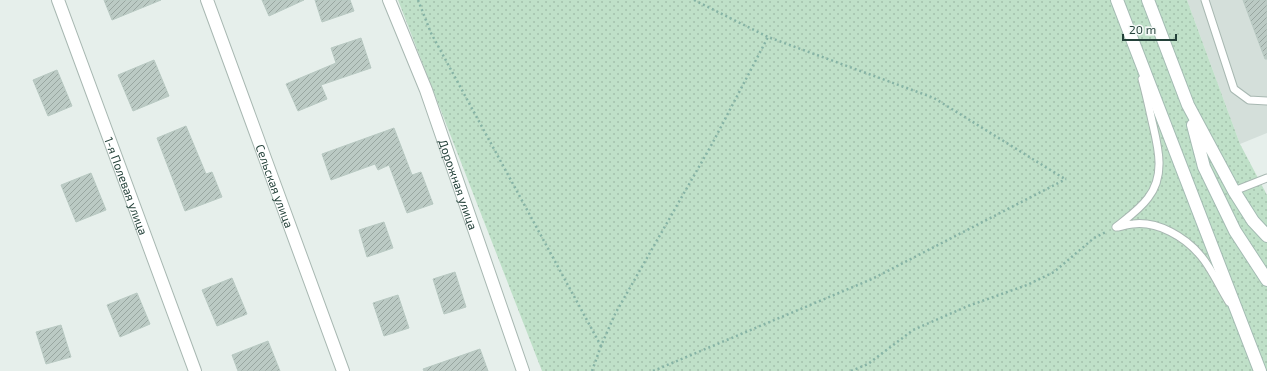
<svg xmlns="http://www.w3.org/2000/svg" width="1267" height="371" font-family="'Exo 2',sans-serif">
<style>
.built{fill:#d4dfda}
.grass{fill:url(#grass-dots)}
.building{fill:url(#building-hatch);stroke:#b8c9c2}
.lines{fill:none;stroke-linecap:round;stroke-linejoin:round}
.lane-casing{stroke:#a8b8b2;stroke-width:9}
.street-casing{stroke:#a8b8b2;stroke-width:14}
.secondary-casing{stroke:#a4bbb3;stroke-width:14}
.path{stroke:#86b3a5;stroke-width:2.5;stroke-dasharray:2 3;stroke-linecap:butt}
.lane{stroke:#fff;stroke-width:7}
.street{stroke:#fff;stroke-width:12}
.secondary{stroke:#fff;stroke-width:12}
.labels{text-anchor:middle;dominant-baseline:central;stroke-width:3;stroke-linejoin:round;paint-order:stroke}
.street-label{font-size:12px;fill:#24423a;stroke:#f7fbf9}
</style>
<defs>
<pattern id="grass-dots" width="8" height="8" patternUnits="userSpaceOnUse"><rect width="8" height="8" fill="#bfe0c8"/><path d="M2 2h.1M6 6h.1" fill="none" stroke="#a4c1ad" stroke-width="1.8" stroke-linecap="round"/></pattern>
<pattern id="building-hatch" width="6" height="6" patternUnits="userSpaceOnUse"><rect width="6" height="6" fill="#bbcac4"/><path d="M-1 1l2-2M0 6l6-6M5 7l2-2" fill="none" stroke="#98a6a0"/></pattern>
</defs>
<rect width="100%" height="100%" fill="#e6efeb"/>
<!-- built -->
<path class="built" d="M1187 0H1267V133L1240 144Z"/>
<!-- grass -->
<path class="grass" d="M398 0H1187L1240 144 1267 195V371H542Z"/>
<!-- building -->
<path class="building" d="M104 0H161L112 20Z
M262 0H304L269 16Z
M315 0H350L354 11 322 22Z
M1243 0H1267V59H1265Z
M361 38 371 68 321 85 327 99 298 111 286 84 336 63 331 48Z
M154 60 169 96 133 111 118 75Z
M57 70 72 106 48 116 33 80Z
M186 126 206 174 212 172 222 197 185 211 157 138Z
M394 128 412 175 421 172 433 204 407 213 389 165 378 170 375 164 331 180 322 154Z
M91 173 106 210 76 222 61 185Z
M384 222 393 248 367 257 359 230Z
M455 272 466 307 444 314 433 279Z
M232 278 247 314 217 326 202 290Z
M137 293 150 324 120 337 107 305Z
M398 295 409 328 384 336 373 303Z
M61 325 71 357 46 364 36 332Z
M268 341 280 371H238L232 355Z
M480 349 488 371H424L423 369Z"/>
<g class="lines">
<defs>
<path id="lane" d="M1205 0 1234 89 1249 100 1267 101
M1234 191 1267 178
M1116 227C1127 218 1139 210 1148 198 1166 175 1158 147 1152 121 1149 107 1146 93 1142 79
M1118 227C1123 226 1128 224 1133 224 1158 221 1185 237 1200 255 1211 267 1220 288 1229 302"/>
<g id="street">
<path id="s1" d="M58 0 195 371"/>
<path id="s2" d="M207 0 343 371"/>
<path id="s3" d="M389 0 426 90 523 371"/>
</g>
<path id="secondary" d="M1117 0 1260 371
M1148 0 1188 105 1234 191 1253 221 1267 236
M1193 125 1204 167 1235 231 1267 280"/>
</defs>
<!-- lane casing -->
<use href="#lane" class="lane-casing"/>
<!-- street casing -->
<use href="#street" class="street-casing"/>
<!-- secondary casing -->
<use href="#secondary" class="secondary-casing"/>
<!-- path -->
<path class="path" d="M418 0 431 33 601 346
M694 0 768 37 934 98 1065 179
M592 371 601 346 615 314 712 144 768 37
M653 371 872 279 1066 179
M851 371 868 364 913 330 968 306 1027 285 1054 272 1094 238 1106 232"/>
<!-- lane -->
<use href="#lane" class="lane"/>
<!-- street -->
<use href="#street" class="street"/>
<!-- secondary -->
<use href="#secondary" class="secondary"/>
</g>
<g class="labels">
<!-- street labels -->
<g class="street-label">
<text stroke="none"><textPath href="#s3" startOffset="197">Дорожная улица</textPath></text>
<text stroke="none"><textPath href="#s1" startOffset="198">1-я Полевая улица</textPath></text>
<text stroke="none"><textPath href="#s2" startOffset="198">Сельская улица</textPath></text>
</g>
</g>
<!-- scale -->
<path d="M1123 34v6h53v-6" fill="none" stroke="#24423a" stroke-width="2"/>
<text x="1129" y="34" font-size="12" fill="#24423a" stroke="#f7fbf9" stroke-width="3" paint-order="stroke">20 m</text>
</svg>
